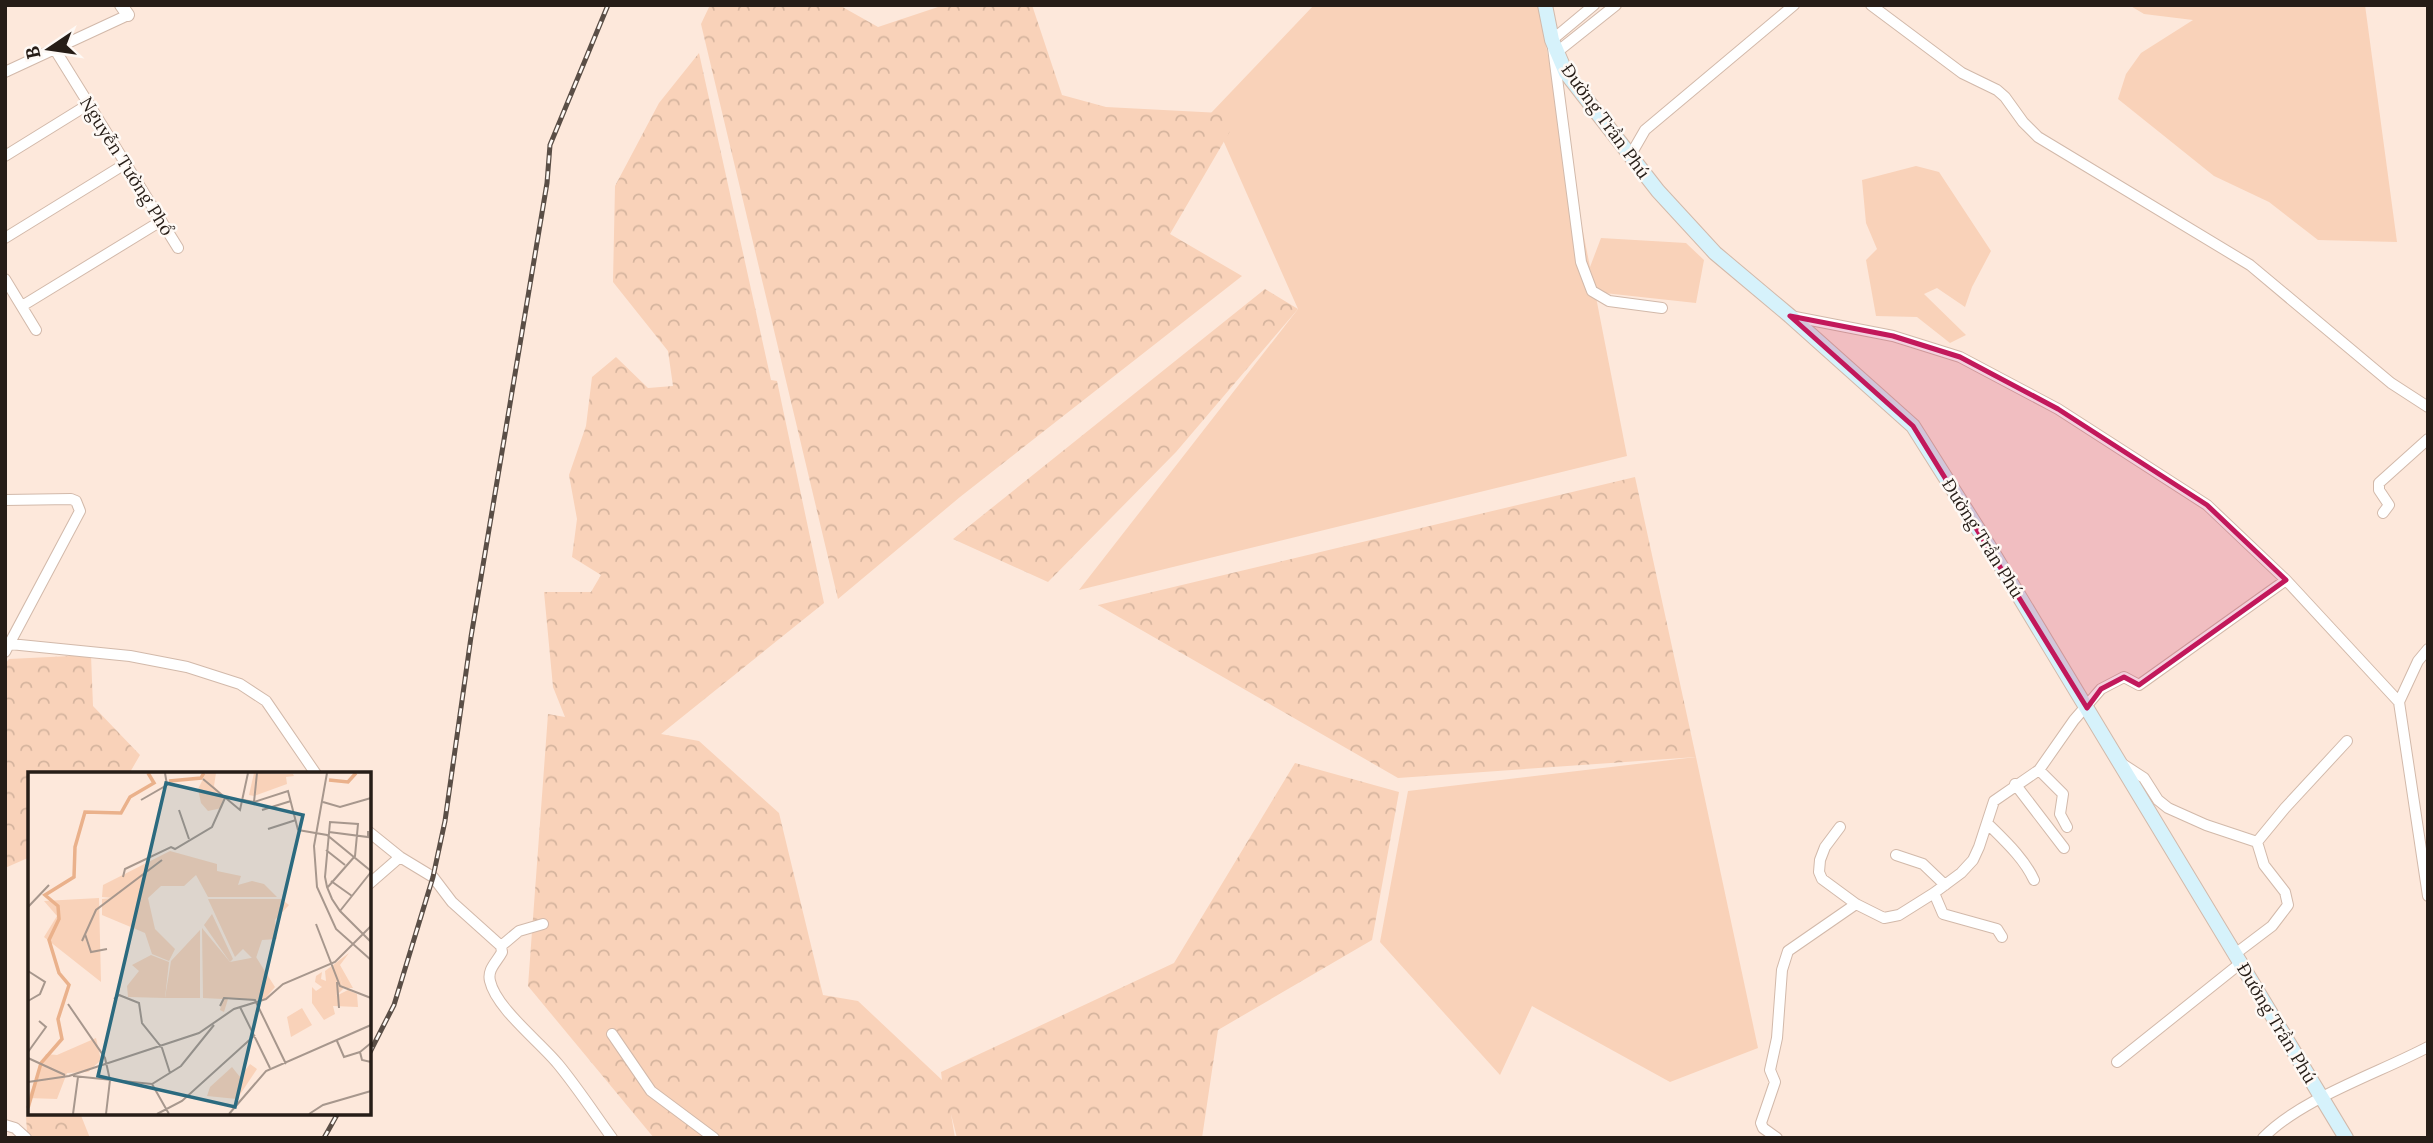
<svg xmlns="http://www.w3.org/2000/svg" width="2433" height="1143" font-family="Lora,serif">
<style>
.grass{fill:#f9d2b9}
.forest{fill:url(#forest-crowns)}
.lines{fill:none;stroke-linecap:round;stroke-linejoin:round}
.minor-casing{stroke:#d2b9aa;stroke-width:12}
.tertiary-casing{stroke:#d2b9aa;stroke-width:14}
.secondary-casing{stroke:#d2b9aa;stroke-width:16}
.minor{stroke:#fff;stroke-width:10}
.tertiary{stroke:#fff;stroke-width:12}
.secondary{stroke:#d6f2fb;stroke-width:14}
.rail-casing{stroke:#5a4e46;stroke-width:5}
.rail{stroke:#fef9f5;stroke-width:2.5;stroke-dasharray:8;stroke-linecap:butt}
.marked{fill:#c2185b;fill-opacity:0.2;stroke:#c2185b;stroke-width:5;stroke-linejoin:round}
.labels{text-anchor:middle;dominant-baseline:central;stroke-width:5;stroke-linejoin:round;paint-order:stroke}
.street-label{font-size:18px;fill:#261d17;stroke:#fef9f5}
.inset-river{fill:none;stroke:#eab18b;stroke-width:3.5}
.inset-road{fill:none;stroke:#a7978d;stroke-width:2}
.view{fill:#2b6a7f;fill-opacity:0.15;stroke:#2b6a7f;stroke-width:3.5}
.inset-edge{fill:none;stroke:#261d17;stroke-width:3.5}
</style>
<defs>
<pattern id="forest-crowns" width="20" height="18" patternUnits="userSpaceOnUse" patternTransform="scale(1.75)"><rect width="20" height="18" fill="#f9d2b9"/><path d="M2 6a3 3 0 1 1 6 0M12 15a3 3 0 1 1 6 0" fill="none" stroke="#d5b49e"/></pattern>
</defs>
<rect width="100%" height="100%" fill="#fde8db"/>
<!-- grass -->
<path class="grass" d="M1314 5H1538L1590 267 1601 238 1686 243 1704 260 1696 303 1595 292 1627 456 1079 590 1298 309 1211 113Z
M2129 5H2365L2397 242 2318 240 2269 202 2214 176 2118 99 2126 74 2141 53 2193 20 2144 14Z
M1916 166 1939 172 1991 251 1972 287 1965 307 1937 288 1924 294 1966 335 1950 343 1917 317 1876 316 1866 260 1877 249 1866 223 1862 180Z
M1696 757 1758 1048 1670 1082 1532 1006 1500 1075 1380 942 1408 791Z"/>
<!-- forest -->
<path class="forest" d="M710 5H839L878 27 944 5H1032L1062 95 1106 107 1240 114 1170 234 1242 276 960 497 838 599 701 24Z
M699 53 771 380 777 381 824 603 661 734 699 741 779 813 823 995 858 1001 942 1080 941 1072 1174 963 1295 763 1399 792 1372 940 1218 1030 1202 1138H957L951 1114 955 1138H654L528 986 548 714 565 717 553 687 544 592H591L601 575 572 557 577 519 569 475 586 426 592 377 616 357 648 388 673 386 668 351 613 282 615 186 659 103Z
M1265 289 1298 309 1176 452 1048 582 953 539Z
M1635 477 1696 757 1398 778 1098 605Z
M91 655 93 706 140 755 129 774H30V857L5 868V664L9 659Z
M30 1113H80L90 1138H34L27 1132 26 1117Z"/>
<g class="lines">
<defs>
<path id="minor" d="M1594 5 1552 40 1581 262 1592 291 1609 301 1662 308
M1871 5 1962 73 1997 90 2005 97 2023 122 2038 137 2250 265 2391 383 2428 407
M54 48 178 248
M1557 52 1616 5
M5 72 128 15
M5 156 89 104
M1630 156 1645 130 1794 5
M5 238 125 164
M5 279 36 330
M22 306 161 221
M1790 316 1893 336 1960 357 2058 409 2207 505 2286 580 2399 702 2428 896
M5 500 71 499 76 501 80 511 5 652
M2383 513 2389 505 2379 490V483L2428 439
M10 644 130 656 187 667 240 684 266 701 316 774
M2399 702 2418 661 2428 649
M2121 763 2144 778 2158 800 2168 808 2206 825 2257 842
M2039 770 2063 794 2060 814 2067 827
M2015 784 2064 848
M1987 823C2004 840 2024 858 2034 880
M1840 827 1825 847 1820 860 1819 872 1822 879 1856 904 1884 918 1899 915 1934 893 1961 873 1973 860 1979 847 1994 801 2039 770 2074 720 2101 689 2124 677 2139 685 2286 580
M369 832 400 857 433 877 452 902 501 946
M2257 842 2285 808 2347 741
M1896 855 1923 864 1945 885
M369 884 400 857
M1934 893 1943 914 1997 929 2002 937
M543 924 519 931 501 946 502 952C497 962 487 969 490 981 496 1008 540 1042 558 1064 577 1087 594 1113 612 1138
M2235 954 2272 926 2288 905 2285 892 2264 865 2257 842
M612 1034 651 1091 714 1138
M2117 1062 2242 962
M5 1125 15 1128 26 1138
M1777 1138 1763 1128 1761 1123 1775 1082 1770 1070 1777 1038 1782 970 1788 951 1856 904
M2263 1138C2300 1099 2379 1073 2428 1047"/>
<path id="tertiary" d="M121 5 128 15"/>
<path id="secondary" d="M1545 5 1552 40 1566 73 1658 191 1715 253 1790 316 1913 426 1990 548 2346 1138"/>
</defs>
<!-- minor casing -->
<use href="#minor" class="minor-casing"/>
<!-- tertiary casing -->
<use href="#tertiary" class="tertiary-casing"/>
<!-- secondary casing -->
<use href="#secondary" class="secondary-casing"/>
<!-- minor -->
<use href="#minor" class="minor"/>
<!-- tertiary -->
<use href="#tertiary" class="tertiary"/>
<!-- secondary -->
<use href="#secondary" class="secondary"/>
<defs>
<path id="rail" d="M369 1054 394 1005 433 877 445 821 471 637 547 183 550 145 608 5
M324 1138 338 1113"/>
</defs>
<!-- rail casing -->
<use href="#rail" class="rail-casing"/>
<!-- rail -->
<use href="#rail" class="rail"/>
</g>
<!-- marked area -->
<path class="marked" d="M1790 316 1893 336 1960 357 2058 409 2207 505 2286 580 2139 685 2124 677 2101 689 2087 708 1913 426Z"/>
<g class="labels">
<!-- street labels -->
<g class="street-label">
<text transform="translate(1606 121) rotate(54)">Đường Trần Phú</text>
<text transform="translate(127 166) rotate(58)">Nguyễn Tường Phổ</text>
<text transform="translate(1983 538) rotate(58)">Đường Trần Phú</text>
<text transform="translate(2277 1023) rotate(59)">Đường Trần Phú</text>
</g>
</g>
<!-- overview -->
<g transform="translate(28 772)">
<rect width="343" height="343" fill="#fde8db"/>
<path d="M174 156 202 190 228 185 247 215 236 228 200 227 196 240 192 238 195 227 175 226ZM123 183 141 190 137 226 100 225 99 214 111 199 104 193ZM274 236 284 253 263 265 259 245ZM222 292 229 297 209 327 179 324 182 315 204 295 212 305Z" fill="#f9d2b9"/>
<path d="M178 1H188L186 14 196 26 194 36 180 39 173 31 170 17ZM226 1 265 2 266 4 258 5 259 12 226 24 221 23ZM142 79 189 92V99L213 104 210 113 224 109 236 112 249 125H180L168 103 156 114H133L120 126 127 157 147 177 141 189 124 182 117 161 74 143V127L85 126 74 125 75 113ZM71 126 73 210 16 165 29 144 16 129ZM180 127H253L261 133 247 148 249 167 234 168 227 189 215 177 207 185ZM184 142 205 187 202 190 176 153ZM172 158V226H137L143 189ZM321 181 312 193 325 216H315L309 193 315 217 308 224 320 218 329 222 330 235 305 234 307 242 296 248 284 231V215L288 219 294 215 287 210 288 204 294 200 293 207 298 209 297 199ZM68 266 73 288 60 300 39 301 29 327 0 326 18 282 29 283Z" fill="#f9d2b9"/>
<path class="inset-river" d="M301 8 320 10 328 1M141 9 173 6 176 1M0 336 13 291 34 267 30 247 41 213 31 201 21 168 31 147 30 134 17 123 46 105 47 75 57 40 93 41 102 25 126 11 120 1"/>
<path class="inset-road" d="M299 1 286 74 289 115 308 157 343 188M175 7 212 38 220 1M113 28 139 13 137 1M215 28 226 30 260 19 270 58M226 30 229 1M295 30 312 35 343 26M151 38 161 67M234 38 263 29M240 57 268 48M270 58 299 63 343 99M301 60 340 65V59V65M298 78 317 93M95 105 97 97 143 75 147 77 184 55 197 26M303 109 324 124M299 116 327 84 330 52 302 50 297 105 299 115 304 127 312 139 343 170M0 135 21 113M312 139 343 100M288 152 312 214 343 226M57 162 63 180 79 177M54 169 68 138 134 88M0 199 17 210 12 222 0 229M309 210 311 236M86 227 91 223 111 231 114 251 134 276 142 301M40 232 77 286 82 308 78 342M192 234 196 226 227 228 258 292M212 235 242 296M309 269 316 285 332 280M343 271 332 280 334 288 343 290M0 280 18 255 11 249M0 286 37 303M45 304 124 312 153 294 186 253M0 310 41 304 171 261 206 237 238 227 255 212 307 190 343 154M124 312 141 342M45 342 50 305M129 342 154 329 227 263M201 342 238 299 343 253M281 342 295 333 343 319"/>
<path class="view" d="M138 11 275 43 207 335 70 304Z"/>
<rect width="343" height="343" class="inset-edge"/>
</g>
<!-- border -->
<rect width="2433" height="1143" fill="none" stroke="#261d17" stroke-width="14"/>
<!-- north arrow -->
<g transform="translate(49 49) rotate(257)" stroke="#fef9f5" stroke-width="5" paint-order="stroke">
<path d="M0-5L12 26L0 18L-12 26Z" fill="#261d17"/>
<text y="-10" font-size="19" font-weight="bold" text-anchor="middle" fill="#261d17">B</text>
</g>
</svg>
